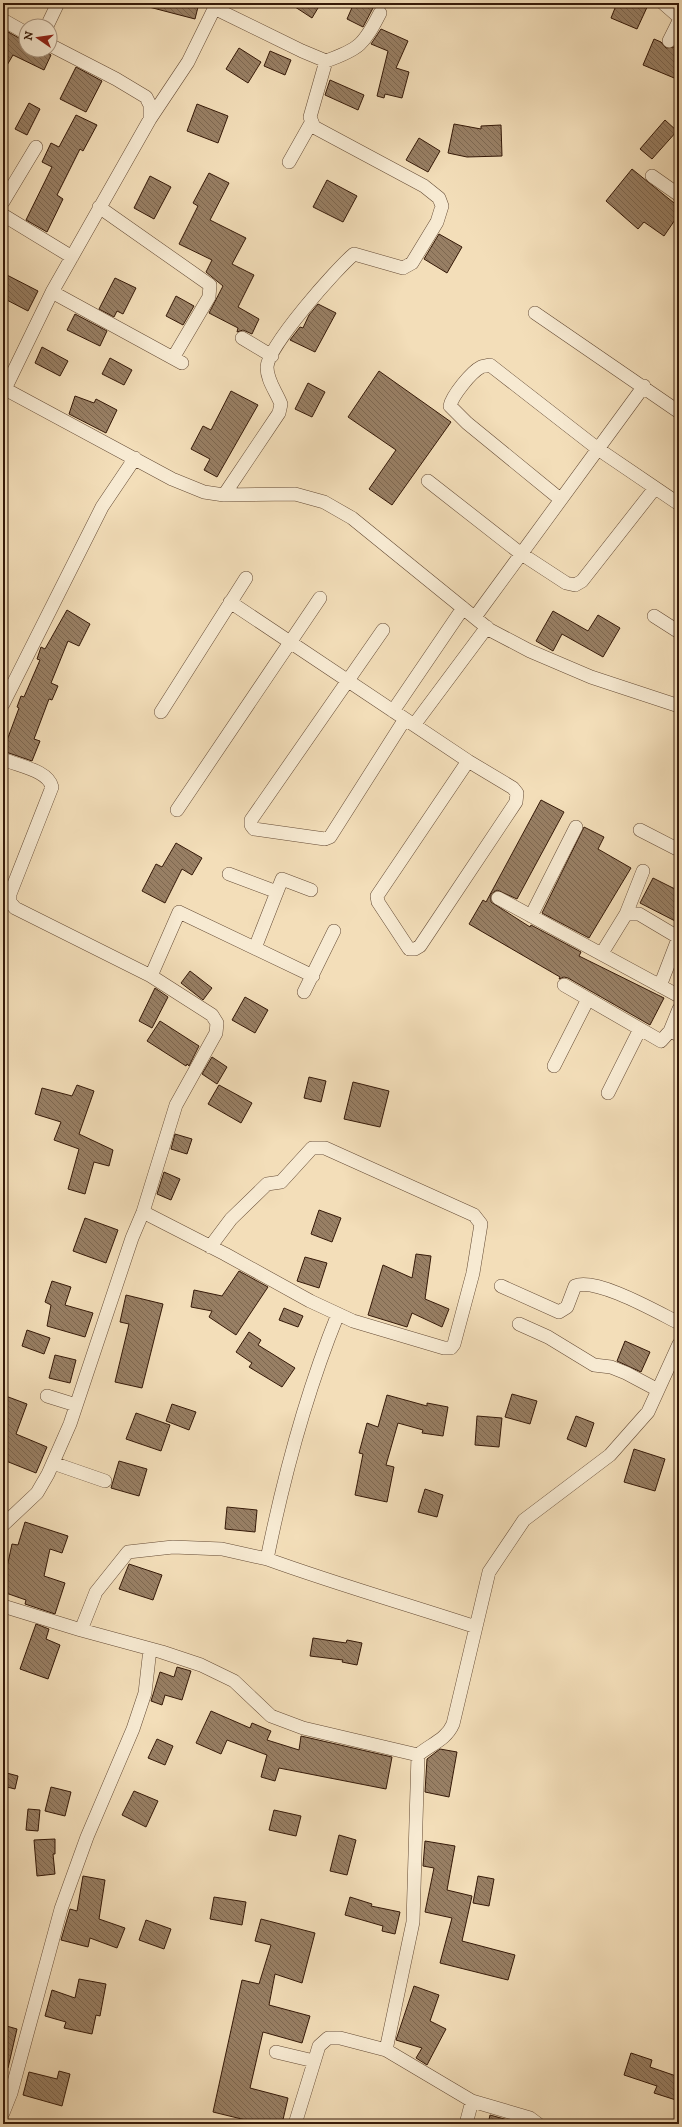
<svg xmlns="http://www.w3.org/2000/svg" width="682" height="2127" font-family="'IM FELL DW Pica',serif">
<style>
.building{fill:url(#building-back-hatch);stroke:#351908}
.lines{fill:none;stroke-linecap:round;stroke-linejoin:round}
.minor-casing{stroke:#644a34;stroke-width:14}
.minor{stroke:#f7ead2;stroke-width:13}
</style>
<defs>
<pattern id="building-back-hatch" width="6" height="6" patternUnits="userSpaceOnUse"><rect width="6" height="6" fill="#987f64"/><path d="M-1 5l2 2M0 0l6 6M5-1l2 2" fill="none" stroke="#7d6750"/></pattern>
</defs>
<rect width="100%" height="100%" fill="#f3deb9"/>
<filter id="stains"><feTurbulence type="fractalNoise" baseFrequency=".005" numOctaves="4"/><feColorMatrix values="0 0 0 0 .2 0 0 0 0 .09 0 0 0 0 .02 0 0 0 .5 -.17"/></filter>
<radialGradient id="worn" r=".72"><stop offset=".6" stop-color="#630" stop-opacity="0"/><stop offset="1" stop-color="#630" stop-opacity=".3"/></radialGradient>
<!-- building -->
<path class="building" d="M149 3H199L195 19 149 7Z
M289 3H321L312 18Z
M354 3H364L373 8 363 27 347 19Z
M617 3H649L637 29 611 18Z
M3 29 26 42V50H44L51 55 44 70 13 55 3 72Z
M381 29 408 41 396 68 409 72 402 98 385 94 384 98 377 96 388 51 371 44Z
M654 39 661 42 666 48 674 47 679 50V80L643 65Z
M239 48 261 62 248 83 226 69Z
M270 51 291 60 285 75 264 66Z
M76 67 102 81 86 112 60 99Z
M330 80 364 95 358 110 325 95Z
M29 103 40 109 27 135 15 129Z
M197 104 228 116 218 143 187 131Z
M76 115 97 125 83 151 80 149 57 195 63 199 47 232 26 220 52 167 42 162 51 143 59 147Z
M665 120 677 131 652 159 640 149Z
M454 124 481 129V126L501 125 502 156 467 157 448 153Z
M419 138 440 151 428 172 406 160Z
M632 169 679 207V214L664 236 644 222 638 229 606 201Z
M209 173 229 183 210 220 246 238 232 264 254 275 238 307 259 319 252 334 243 330 237 332 238 328 209 313 223 286 206 272 212 260 179 244 198 206 193 203Z
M150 176 171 187 154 219 134 208Z
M327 180 357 196 343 222 313 207Z
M439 234 462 247 447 273 424 259Z
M3 273 38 291 28 311 3 298Z
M115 278 136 288 123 314 117 311 114 317 99 309Z
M176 296 194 306 183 325 166 316Z
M318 304 336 313 315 352 290 340 300 327 303 328 309 315Z
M75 314 107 331 100 346 67 330Z
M42 347 68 361 60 376 35 363Z
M110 358 132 370 124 385 102 374Z
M379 371 451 422 392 505 369 489 396 450 348 417Z
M308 383 325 392 312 417 295 409Z
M231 391 258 405 217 477 204 470 210 459 191 449 203 426 211 430Z
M75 396 94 403 96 399 117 410 106 433 69 414Z
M67 610 90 624 79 646 68 641 51 683 58 686 52 700 49 699 34 739 40 741 32 761 3 751 19 708 17 707 21 696 24 697 40 660 37 659 41 647 45 649Z
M553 611 588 631 598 615 620 628 603 657 562 634 553 651 536 641Z
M541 800 564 812 517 899 497 890 491 894V902L530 927 531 925 581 952 579 956 664 998 650 1025 568 978 564 977 559 979 560 977 469 924 483 900 486 902Z
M584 827 604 837 598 849 631 868 589 938 542 913Z
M176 843 202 858 192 875 182 869 165 903 142 891 156 864 162 867Z
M653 878 679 891V923L640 903Z
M190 971 212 988 203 1000 181 983Z
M155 988 168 997 152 1028 139 1021Z
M245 997 268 1010 255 1033 232 1020Z
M160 1021 199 1046 189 1066 187 1064 186 1066 147 1041Z
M212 1057 227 1067 217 1084 202 1074Z
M309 1077 326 1081 321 1102 304 1098Z
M353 1082 389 1091 380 1127 344 1119Z
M77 1085 94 1091 79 1134 113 1150 109 1166 94 1162 85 1194 68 1189 79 1149 54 1140 61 1122 35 1114 42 1088 72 1096Z
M219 1085 252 1103 241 1123 208 1104Z
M175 1134 192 1139 187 1154 171 1149Z
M164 1172 180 1179 171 1200 157 1194Z
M319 1210 341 1218 332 1242 311 1234Z
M85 1218 118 1230 106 1263 73 1251Z
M416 1254 431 1256 425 1299 449 1309 442 1327 412 1313 407 1327 368 1315 383 1265 412 1278Z
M305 1257 327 1263 319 1288 297 1281Z
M239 1271 268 1287 236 1335 209 1317 212 1311 191 1307 194 1290 222 1296Z
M52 1281 71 1287 65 1305 93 1313 85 1337 47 1326 51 1305 45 1302Z
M126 1295 163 1304 142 1388 115 1382 129 1324 120 1322Z
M284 1308 303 1316 298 1327 279 1320Z
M27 1330 50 1338 44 1354 22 1346Z
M249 1332 261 1340 258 1345 295 1368 282 1387 249 1367 252 1363 236 1352Z
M625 1341 650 1352 641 1372 617 1361Z
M55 1355 76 1360 70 1383 49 1378Z
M512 1394 537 1401 530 1424 505 1417Z
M3 1395 27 1404 16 1434 47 1447 36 1473 6 1461 3 1465Z
M387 1395 427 1406V1403L448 1407 443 1436 422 1433 423 1430 398 1423 386 1465 394 1467 387 1502 355 1495 363 1454 359 1453 367 1423 378 1427Z
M172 1404 196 1412 189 1430 166 1421Z
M136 1413 170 1425 161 1451 126 1439Z
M477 1416 502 1418 499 1447 475 1445Z
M576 1416 594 1423 586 1447 567 1439Z
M634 1449 665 1459 655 1491 624 1482Z
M119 1461 147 1469 139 1496 111 1488Z
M425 1489 443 1495 437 1517 418 1512Z
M227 1507 257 1510 255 1532 225 1529Z
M25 1522 68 1536 62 1553 50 1549 44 1576 65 1583 55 1614 25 1604 26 1600 3 1592V1571L6 1572 12 1544 18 1545Z
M129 1564 162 1575 153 1600 119 1589Z
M36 1624 49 1629 46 1639 60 1645 48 1679 20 1669Z
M313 1638 346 1643 347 1640 362 1643 357 1665 342 1662 343 1660 310 1656Z
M177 1667 191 1671 182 1700 165 1695 162 1705 151 1701 160 1672 174 1677Z
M211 1711 250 1728 252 1723 271 1731 267 1740 299 1750 301 1736 392 1757 386 1789 279 1768 275 1781 261 1777 267 1755 227 1740 221 1754 196 1743Z
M157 1739 173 1746 165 1765 148 1758Z
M440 1749 457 1752 449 1797 425 1792 427 1759Z
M3 1772 18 1776 15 1789 3 1786Z
M51 1787 71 1792 65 1816 45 1811Z
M134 1791 158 1801 146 1827 122 1815Z
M28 1809 40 1810 38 1831 26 1830Z
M274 1810 301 1816 296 1836 269 1830Z
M339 1835 356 1840 347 1875 330 1871Z
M55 1839V1854H53L55 1874 37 1876 34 1840Z
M425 1841 455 1846 447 1890 472 1896 462 1941 515 1955 508 1980 440 1963 452 1918 425 1912 434 1868 423 1866Z
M83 1876 105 1880 99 1919 125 1928 117 1948 90 1938 88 1947 61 1940 70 1909 77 1911Z
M478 1876 494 1879 489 1906 473 1903Z
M214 1897 246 1902 242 1925 210 1919Z
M350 1897 372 1904 371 1906 400 1912 395 1934 382 1931 383 1926 345 1915Z
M261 1919 315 1933 302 1983 275 1974 269 2005 310 2016 302 2043 263 2032 250 2088 288 2098 282 2124H262L213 2112 242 1980 259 1984 271 1945 255 1941Z
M146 1920 171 1929 164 1949 139 1940Z
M79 1979 106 1984 100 2016 96 2015 92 2034 64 2028 66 2022 45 2016 52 1990 75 1998Z
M414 1986 439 1995 430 2021 446 2029 427 2065 416 2058 422 2048 396 2040Z
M3 2025 17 2029 8 2068H3Z
M631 2053 652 2060 650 2067 679 2077V2101L654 2093 657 2086 624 2075Z
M59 2071 70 2074 62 2106 23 2095 29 2072 57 2079Z
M490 2115 522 2124H488Z"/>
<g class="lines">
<defs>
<path id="minor" d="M663 3 679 17
M214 8 302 51 326 61C360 49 364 44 380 13
M3 20 26 33
M47 26 58 3
M669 41 679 21
M50 45 116 79 146 97 150 105V119
M289 162 311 123
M652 176 679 195
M3 202 36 147
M99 207 210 285 209 297 173 358
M3 215 72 257
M52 292 182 363
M535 313 679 412
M242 338 272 356
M3 388 172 479 204 492 224 495 295 494 324 502 352 518 490 630 530 651 591 677 679 706
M5 389 52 292 150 119 188 62 217 3
M428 481 520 553 566 583 575 585 582 581 655 488
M224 495 279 413 281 404C276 391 267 381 267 367 268 346 337 268 354 254L403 268 412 263 437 222 442 206 439 198 424 186 314 127 310 117 326 61
M560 499 467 423 450 406C452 396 471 372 481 367 483 366 487 366 490 365L598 449 679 504
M230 602 468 761 513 788 517 793 516 802 420 946 415 949H409L378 902 377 896 468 761
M654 616 679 632
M475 617 644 386
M383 630 251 820V825L254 829 325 839 330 837 405 719
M3 704 102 507 135 458
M393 711 463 608
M161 712 246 578
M414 725 487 627
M3 759C18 766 48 770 52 787L10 894V902L15 908 151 976 212 1015 217 1023 216 1033 176 1105 143 1212 132 1238 70 1424 48 1474 37 1493 3 1525
M177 810 320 598
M640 830 679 850
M229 874 277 892
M498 898 679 996
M626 914 643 871
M531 916 576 827
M255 948 282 879 311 890
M602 953 626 914H639L676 936 678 939 660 986
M151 976 179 912 313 976
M564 985 661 1041 670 1031
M304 992 334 931
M679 1009 670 1031 679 1035
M554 1066 588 999
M608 1093 640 1029
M143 1212 225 1254 310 1301 353 1321 444 1348H451L454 1344 473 1273 481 1224 474 1215 325 1148H312L281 1182 267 1184 231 1219 210 1247
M501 1286 559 1312 567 1307 575 1286C596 1277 657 1312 679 1323
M338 1314C306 1393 284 1475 267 1559 336 1584 406 1604 476 1627
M519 1324 548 1337 594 1365 611 1367 626 1373 658 1390
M47 1396 76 1405
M53 1463 105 1481
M3 1606 81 1630 162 1652 201 1665 234 1681 271 1716 303 1728 418 1755
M81 1630 96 1592 128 1552 173 1547 222 1549 267 1559
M386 2050 413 1922 418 1755C431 1744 446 1740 453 1724L489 1572 524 1520 610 1455 648 1412 679 1344
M276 2052 314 2061
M3 2113 11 2093 61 1909 87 1837 133 1729 145 1693 150 1649
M295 2124 319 2046 328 2038H340L386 2050 472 2101 530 2118 538 2124
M466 2124 472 2101"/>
</defs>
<!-- minor casing -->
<use href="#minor" class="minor-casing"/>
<!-- minor -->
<use href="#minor" class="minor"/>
</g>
<!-- margin -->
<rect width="682" height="2127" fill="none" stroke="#f3deb9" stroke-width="16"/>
<rect x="4" y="4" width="674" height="2119" fill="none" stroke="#351908" stroke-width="2"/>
<rect x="8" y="8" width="666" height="2111" fill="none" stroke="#351908"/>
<!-- north arrow -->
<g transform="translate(38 38) rotate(283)"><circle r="19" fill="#f7ead2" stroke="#a99681"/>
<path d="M0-3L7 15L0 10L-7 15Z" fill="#8f2418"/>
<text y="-6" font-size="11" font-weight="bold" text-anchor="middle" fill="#351908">N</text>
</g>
<rect width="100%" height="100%" filter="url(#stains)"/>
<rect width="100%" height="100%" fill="url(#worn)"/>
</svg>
